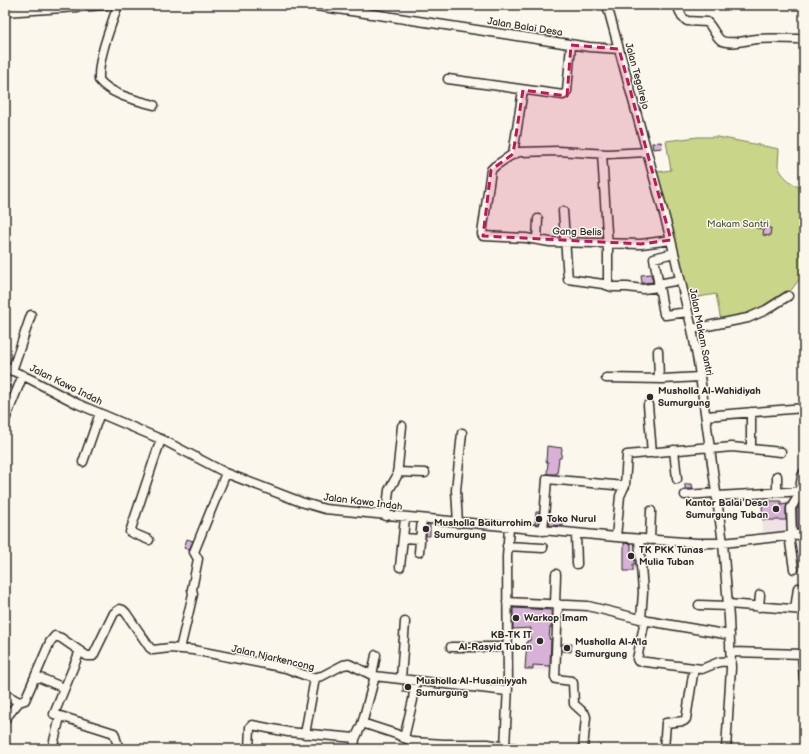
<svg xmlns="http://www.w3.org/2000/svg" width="809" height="754" font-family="'Balsamiq Sans',sans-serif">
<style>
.built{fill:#f1e2e6}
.green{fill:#c9d589;stroke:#7a805a}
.building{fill:#d9b1d8;stroke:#2b2b2b}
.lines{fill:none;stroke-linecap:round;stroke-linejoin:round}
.minor-casing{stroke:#2b2b2b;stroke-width:11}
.minor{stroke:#fbf7ec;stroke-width:8}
.marked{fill:#c2185b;fill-opacity:0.2;stroke:#c2185b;stroke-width:3;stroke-dasharray:8 5;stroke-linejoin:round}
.poi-dot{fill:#2b2b2b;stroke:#fbf7ec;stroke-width:1.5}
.labels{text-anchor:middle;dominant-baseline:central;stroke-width:3;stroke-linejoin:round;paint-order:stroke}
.street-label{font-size:10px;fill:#2b2b2b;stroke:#fbf7ec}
.park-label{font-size:10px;fill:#525642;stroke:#fbf7ec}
.poi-label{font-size:10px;font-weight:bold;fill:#2b2b2b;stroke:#fbf7ec;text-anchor:start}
</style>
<rect width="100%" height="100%" fill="#fbf7ec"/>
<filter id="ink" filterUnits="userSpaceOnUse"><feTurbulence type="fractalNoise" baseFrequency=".025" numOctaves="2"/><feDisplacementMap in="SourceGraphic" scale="8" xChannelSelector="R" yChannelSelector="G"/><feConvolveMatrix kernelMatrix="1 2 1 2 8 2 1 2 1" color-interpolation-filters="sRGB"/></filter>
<g filter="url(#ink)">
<!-- built -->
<path class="built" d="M338 5H378V8L375 10Z
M790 501V533L763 536 762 505H767V502Z
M804 507V532L792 533V508Z
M624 541 638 542 640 571H624Z
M528 605 554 606 553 671 525 669Z"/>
<!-- green -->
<path class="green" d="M698 137H718L779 149C779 154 778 160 778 165 780 176 795 186 804 190V273L789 293 750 315 721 321 716 294 688 299 657 172 671 170 666 141Z"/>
<!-- building -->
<path class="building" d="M661 142 662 148 653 149 652 143Z
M757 221 764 222 763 229 756 228Z
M764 228H771L770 236 763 235Z
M651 274 653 282 642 283 641 275Z
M8 385 12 387 8 397 5 396Z
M547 446 562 448 561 458H559L557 474H547L548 462H546Z
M685 484H692L693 489H685Z
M770 501H781V505L787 504 786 508V520H763L762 505H770Z
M797 508H804V522L802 523 803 529H797Z
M536 512H539L538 524H535Z
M550 517 564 518 563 526 549 525Z
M427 524 430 525V536H426Z
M187 539 193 541 189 550 184 548Z
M624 543 631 544V554H635V564H633V571H624Z
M513 608 551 610 552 627H550L549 639H551L550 666 533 665V669H525L527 641H530L531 628 513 629Z
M562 644H572L571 652 562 651Z
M403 685H409L408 693 403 692Z"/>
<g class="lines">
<defs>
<path id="minor" d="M118 5C111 26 98 57 99 80 111 95 136 100 154 105
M309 5 379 15 589 47 619 49
M607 5 671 240 692 329 698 362 723 543 729 618 731 668 726 749
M677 5 682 17 687 21 707 22C712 26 717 39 722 41 732 45 746 40 757 39 772 38 788 39 804 39
M5 12 106 5
M448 79 563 95 565 94 567 91 571 45
M647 152 608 154 558 151 519 152 510 156 495 166 491 170 482 234 483 236 526 238 550 242 641 244 671 240
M513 154 523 90
M602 154 608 248V285
M563 211 568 279 603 284 612 287H627L643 289 659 287
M537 240 538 219
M674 253 654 258 664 314 665 315 688 312
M658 284 680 280
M692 329 748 318 766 310 788 296
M658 351 659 379
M5 367 32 380 78 404 165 441 226 473 301 502 325 509 616 537 697 543H723L804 534
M12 371 31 315
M606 378 663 379 700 377
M648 405 652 453
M751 412V448
M706 416 804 408
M5 420 23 375
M710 449 732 447 781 452
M674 450 677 479
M83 462 100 413
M397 472 425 473
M777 476V492
M685 495 716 493
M717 496 804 491
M386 516 389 490 397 476 402 426
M458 523 456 490 462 433
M543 531 547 479 625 486
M576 534 577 564
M789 536 794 569
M792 536 791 508 799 495 802 476 804 472
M616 537 620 496 625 485 627 455 710 447
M403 538 420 539
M639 539 643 592 641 619
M149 540 130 532 161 439
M650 540 651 511
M507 546 543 548
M419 552 422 519
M400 567 405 518
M507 602 588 606 648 621 730 635
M555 604 556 574
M558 604 555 677 556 679 572 681 573 683 574 704 585 714 586 717 583 749
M728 604 804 610
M699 605 728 606
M759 607 760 595
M795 609 798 588
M645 620 637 659 638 661 702 669 719 662 731 661
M451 647H508
M180 649 193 594 192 589 198 559 194 552 226 473
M80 651 54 714 114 733 119 749
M731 652 804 654
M802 654 804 679
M372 675 376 655
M36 676 64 688
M401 679 405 622
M5 694 19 702 25 700 50 642 55 636 61 638 87 656H93L114 613 120 609 123 610 126 613 150 648 153 650 170 648 193 650 286 668 312 678 322 676 343 665 349 664 374 676 507 691
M5 719 19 702
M362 723 396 734 413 742 444 744H488L520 749
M305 734 315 678
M404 738 413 700 415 681
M505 747 508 686 507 557 509 527
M52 749 60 717
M249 749 250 727 252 725 288 732 355 738
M354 749 355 739 362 724 375 676
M664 749 666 723 684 721 686 719 694 668"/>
</defs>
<!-- minor casing -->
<use href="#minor" class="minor-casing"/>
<!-- minor -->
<use href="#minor" class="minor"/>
</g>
</g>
<!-- marked area -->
<path class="marked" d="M571 45 619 49 671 240 641 244 483 236 491 170 513 154 523 90 567 96Z"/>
<!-- markers -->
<g class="poi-dot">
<circle cx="650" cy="397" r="4"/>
<circle cx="776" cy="509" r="4"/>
<circle cx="539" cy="519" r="4"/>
<circle cx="426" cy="529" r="4"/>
<circle cx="631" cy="556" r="4"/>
<circle cx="516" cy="618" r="4"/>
<circle cx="540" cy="641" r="4"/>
<circle cx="567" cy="648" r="4"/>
<circle cx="408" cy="687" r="4"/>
</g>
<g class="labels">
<!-- street labels -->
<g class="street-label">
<text transform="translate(525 27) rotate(9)">Jalan Balai Desa</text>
<text transform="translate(637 76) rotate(75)">Jalan Tegalrejo</text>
<text transform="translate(577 232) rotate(1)">Gang Belis</text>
<text transform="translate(701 332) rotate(79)">Jalan Makam Santri</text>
<text transform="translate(66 385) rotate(26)">Jalan Kawo Indah</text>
<text transform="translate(363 502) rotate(7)">Jalan Kawo Indah</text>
<text transform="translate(273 658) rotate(13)">Jalan Njarkencong</text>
</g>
<!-- park labels -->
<g class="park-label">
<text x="738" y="224">Makam Santri</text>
</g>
<!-- poi labels -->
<g class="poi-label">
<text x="658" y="391">Musholla Al-Wahidiyah<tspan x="658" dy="12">Sumurgung</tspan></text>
<text x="768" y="503" text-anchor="end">Kantor Balai Desa<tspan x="768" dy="12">Sumurgung Tuban</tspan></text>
<text x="547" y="519">Toko Nurul</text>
<text x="434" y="523">Musholla Baiturrohim<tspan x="434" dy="12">Sumurgung</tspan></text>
<text x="639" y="550">TK PKK Tunas<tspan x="639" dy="12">Mulia Tuban</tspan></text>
<text x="524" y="618">Warkop Imam</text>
<text x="532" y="635" text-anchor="end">KB-TK IT<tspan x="532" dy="12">Al-Rasyid Tuban</tspan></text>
<text x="575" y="642">Musholla Al-A'la<tspan x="575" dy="12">Sumurgung</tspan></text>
<text x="416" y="681">Musholla Al-Husainiyyah<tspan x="416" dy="12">Sumurgung</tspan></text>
</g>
</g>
<!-- margin -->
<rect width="809" height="754" fill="none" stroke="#fbf7ec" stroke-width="20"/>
<rect x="10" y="10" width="789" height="734" fill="none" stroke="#2b2b2b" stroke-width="1.5" filter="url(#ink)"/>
</svg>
